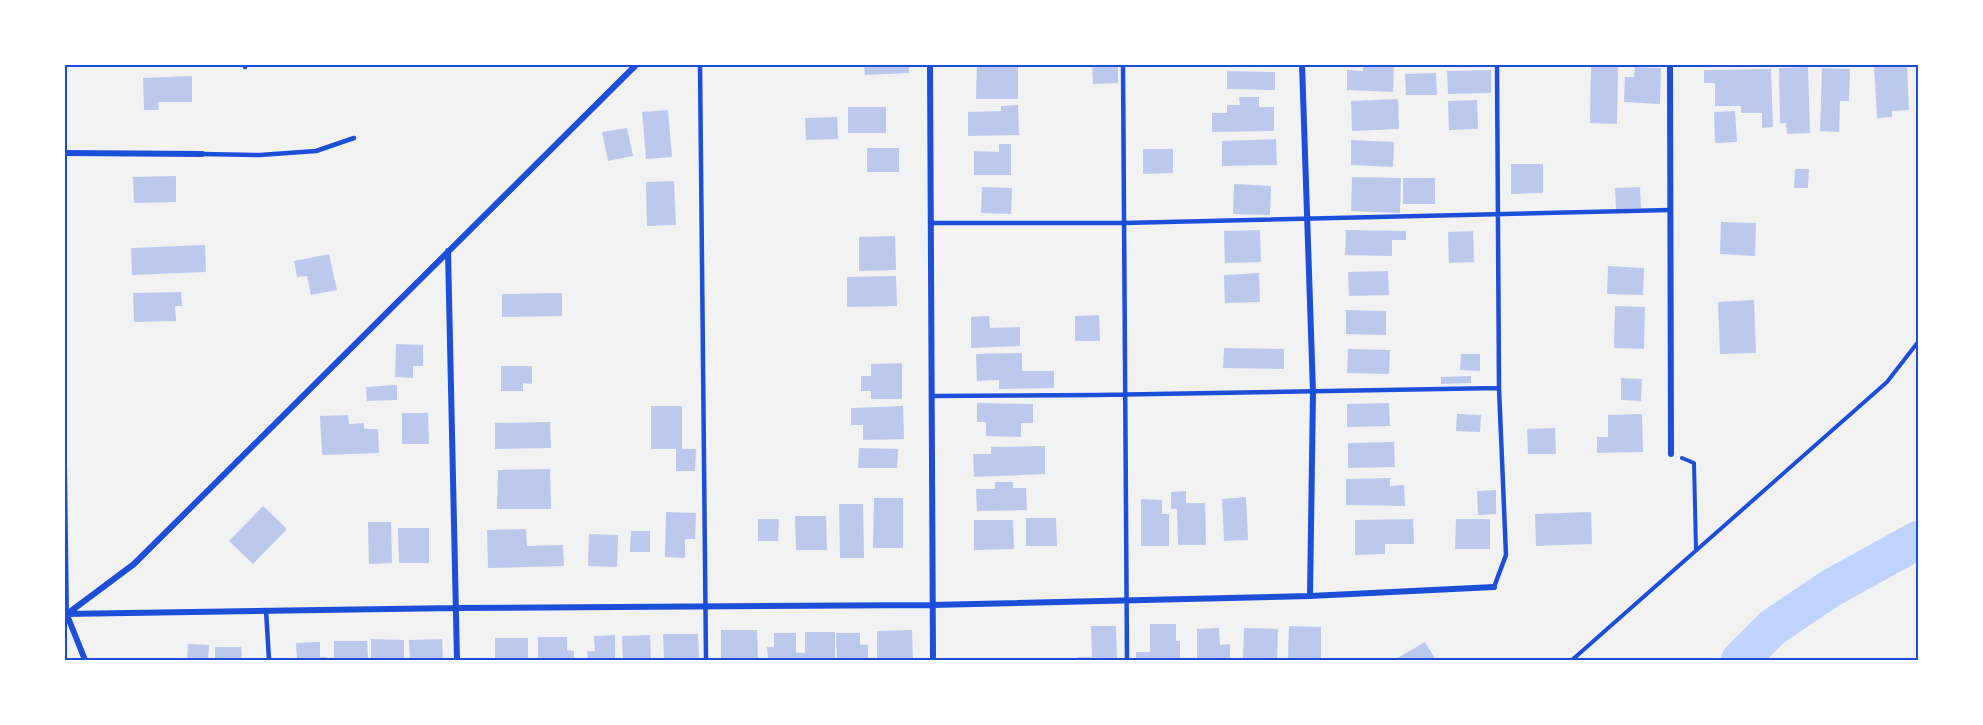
<svg xmlns="http://www.w3.org/2000/svg" width="1983" height="725" font-family="Signika,sans-serif">
<style>
.lines{fill:none;stroke-linecap:round;stroke-linejoin:round}
.river{stroke:#bfd3fe;stroke-width:38}
.building{fill:#bdc9ec}
.path{stroke:#1d4ed8;stroke-width:4}
.service{stroke:#1d4ed8;stroke-width:4.5}
.minor{stroke:#1d4ed8;stroke-width:6}
.neatline{fill:none;stroke:#1d4ed8;stroke-width:2}
</style>
<rect width="100%" height="100%" fill="#f2f2f2"/>
<g class="lines">
<!-- river -->
<path class="river" d="M1740 660 1773 627 1831 588 1918 540"/>
</g>
<!-- building -->
<path class="building" d="M864 64H909V73L865 75Z
M1092 64H1118V83L1093 84Z
M1363 64 1394 65 1393 92 1347 90V70L1363 71Z
M1591 64H1618L1617 124 1590 123Z
M1907 64 1909 110 1892 111V117L1877 118 1874 66Z
M977 66 1018 67V99H976Z
M1635 67 1661 68 1660 104 1624 102 1625 77H1634Z
M1808 67 1810 133 1787 134 1786 123H1780L1779 68Z
M1822 68 1850 69 1849 101H1840L1839 132 1820 131Z
M1771 69 1773 127 1762 128V113H1741V106H1715V83H1704V70Z
M1491 70V93L1448 94 1447 71Z
M1227 71 1275 72V90L1227 89Z
M1436 73 1437 95H1406L1405 74Z
M192 76V102H158L159 110H144L143 78Z
M1239 97H1259V107H1274V131L1212 132V113H1227V105H1240Z
M1398 99 1399 129 1352 131 1351 101Z
M1477 100 1478 129 1449 130 1448 101Z
M1018 105 1019 135 968 136V112L1001 111V106Z
M848 107H886V133H848Z
M668 110 672 157 646 159 642 112Z
M1735 111 1737 142 1715 143 1714 112Z
M837 117 838 139 806 140 805 118Z
M627 128 633 156 608 161 602 132Z
M1276 139 1277 165 1222 166V141Z
M1351 140 1394 142 1393 167 1351 165Z
M999 144H1011V175H974V151L999 152Z
M867 148H899V172H867Z
M1143 149H1173V173L1143 174Z
M1511 164H1543V193L1511 194Z
M1795 169H1809L1808 188H1794Z
M176 176V202L134 203 133 177Z
M1352 177 1401 178 1400 213 1351 211Z
M1403 178H1435V204H1403Z
M674 181 676 225 647 226 646 182Z
M1234 184 1271 186 1270 215 1233 214Z
M982 187 1012 188 1011 214 981 213Z
M1640 187 1641 208 1616 209 1615 188Z
M1721 222 1756 223 1755 256 1720 254Z
M1260 230 1261 262 1225 263 1224 231Z
M1346 230 1406 231V240H1392V256L1345 255Z
M1473 231 1474 262 1449 263 1448 232Z
M895 236 896 270 859 271V237Z
M205 245 206 272 132 275 131 248Z
M329 254 337 290 311 295 307 276 297 277 294 261Z
M1608 266 1644 268 1643 295 1607 294Z
M1388 271 1389 295 1349 296 1348 272Z
M1259 273 1260 302 1225 303 1224 275Z
M896 276 897 306 847 307V277Z
M181 292 182 306H175L176 321 134 322 133 293Z
M562 293V316L502 317V294Z
M1754 300 1756 353 1720 354 1718 302Z
M1615 306 1645 307 1644 349 1614 348Z
M1346 310 1386 311V335L1346 334Z
M1099 315 1100 341H1075V316Z
M989 316 990 328 1020 327V346L971 348V317Z
M396 344 423 345V366H413V378L395 377Z
M1224 348 1284 349V369L1223 368Z
M1348 349 1390 350 1389 374 1347 373Z
M1022 353V371H1054V388L999 389V380L977 381 976 354Z
M1461 354H1480V371L1460 370Z
M902 363V399H871V391H861V376H871V364Z
M501 366H532V384L523 383V391H501Z
M1471 376V383L1441 384V377Z
M1621 378 1642 379 1641 401 1621 400Z
M397 385V400L367 401 366 387Z
M977 403 1033 404V423H1021V437L986 436V422H977Z
M1389 403 1390 426 1347 427V404Z
M651 406H682V449H696L695 471H676V449H651Z
M903 406 904 439 863 440V425H851V408Z
M402 413H428L429 444H402Z
M1457 414 1481 415 1480 432 1456 431Z
M1642 414 1643 452 1597 453V437H1608V415Z
M348 415 349 424 364 423V429H378L379 453 322 455 320 416Z
M550 422 551 448 495 449V423Z
M1555 428 1556 454H1528L1527 429Z
M1394 442 1395 467 1348 468V443Z
M1045 446V474L974 477 973 454H991V447Z
M859 448 898 449 897 468H858Z
M550 469 551 509H497L498 470Z
M1390 478V486L1404 485 1405 506 1346 505V479Z
M995 482H1013V488H1026L1027 510 977 511 976 489H995Z
M1496 490V514L1478 515 1477 491Z
M1186 491V503H1205L1206 545H1178L1177 509H1171V492Z
M1246 497 1248 540 1224 541 1222 499Z
M874 498H903V548H873Z
M1141 499 1162 500V514H1169V546H1141Z
M839 504H863L864 558H840Z
M263 506 287 529 253 564 229 541Z
M666 512 696 513 695 539H685V558L665 557Z
M1591 512 1592 544 1536 546 1535 514Z
M795 516H826L827 550H796Z
M1026 518H1056L1057 546H1026Z
M758 519H779L778 541H758Z
M1413 519 1414 544H1385V554L1355 555V520Z
M1456 519H1490V549H1455Z
M974 520H1013L1014 549 974 550Z
M368 522H391L392 563 369 564Z
M398 528H429V563H399Z
M526 529 527 546 563 545 564 566 488 568 487 530Z
M631 531H650V552H630Z
M589 534 618 535 617 567 588 566Z
M1150 624H1176V641H1180V660H1136V652H1150Z
M1091 626H1116L1117 660H1077V657H1092Z
M1289 626 1321 627V660H1288Z
M1219 628 1220 645 1230 644V660H1197V629Z
M1244 628 1278 629 1277 660H1243Z
M721 630H757L758 660H721Z
M912 630 913 660H877V631Z
M805 632H835V660H768L767 647H774V633H796V653H805Z
M836 633H860V645H868V660H837Z
M663 634H698L699 660H664Z
M615 635V660H588L587 651H595L594 636Z
M650 635 651 660H623L622 636Z
M538 637H567V650L574 651V660H538Z
M495 638H528V660H495Z
M371 639 404 640V660H371Z
M442 639 443 660H410L409 640Z
M334 641H367L368 660H334Z
M320 642V657H327L328 660H289V658H297L296 643Z
M1425 642 1436 660H1394Z
M188 644 209 645 208 660H187Z
M215 647H241L242 660H215Z"/>
<g class="lines">
<!-- path -->
<path class="path" d="M1682 458 1694 463 1696 550
M1572 660 1887 382 1918 342"/>
<!-- service -->
<path class="service" d="M244 64 245 67
M700 64 706 660
M1123 64 1127 660
M202 154 260 155 316 151 354 138
M930 223H1124L1670 210
M931 396 1097 395 1499 388
M1494 587 1506 555 1499 388 1497 64
M266 610 269 660"/>
<!-- minor -->
<path class="minor" d="M930 64 933 660
M1302 64 1313 392 1310 596
M1670 64 1671 454
M64 153 202 154
M448 251 457 660
M64 465 66 614 64 620
M64 614 456 608 932 605 1310 596 1494 587
M67 614 134 564 637 64
M67 615 85 660"/>
</g>
<!-- border -->
<rect width="1983" height="725" fill="none" stroke="#ffffff" stroke-width="132"/>
<rect x="66" y="66" width="1851" height="593" class="neatline"/>
</svg>
